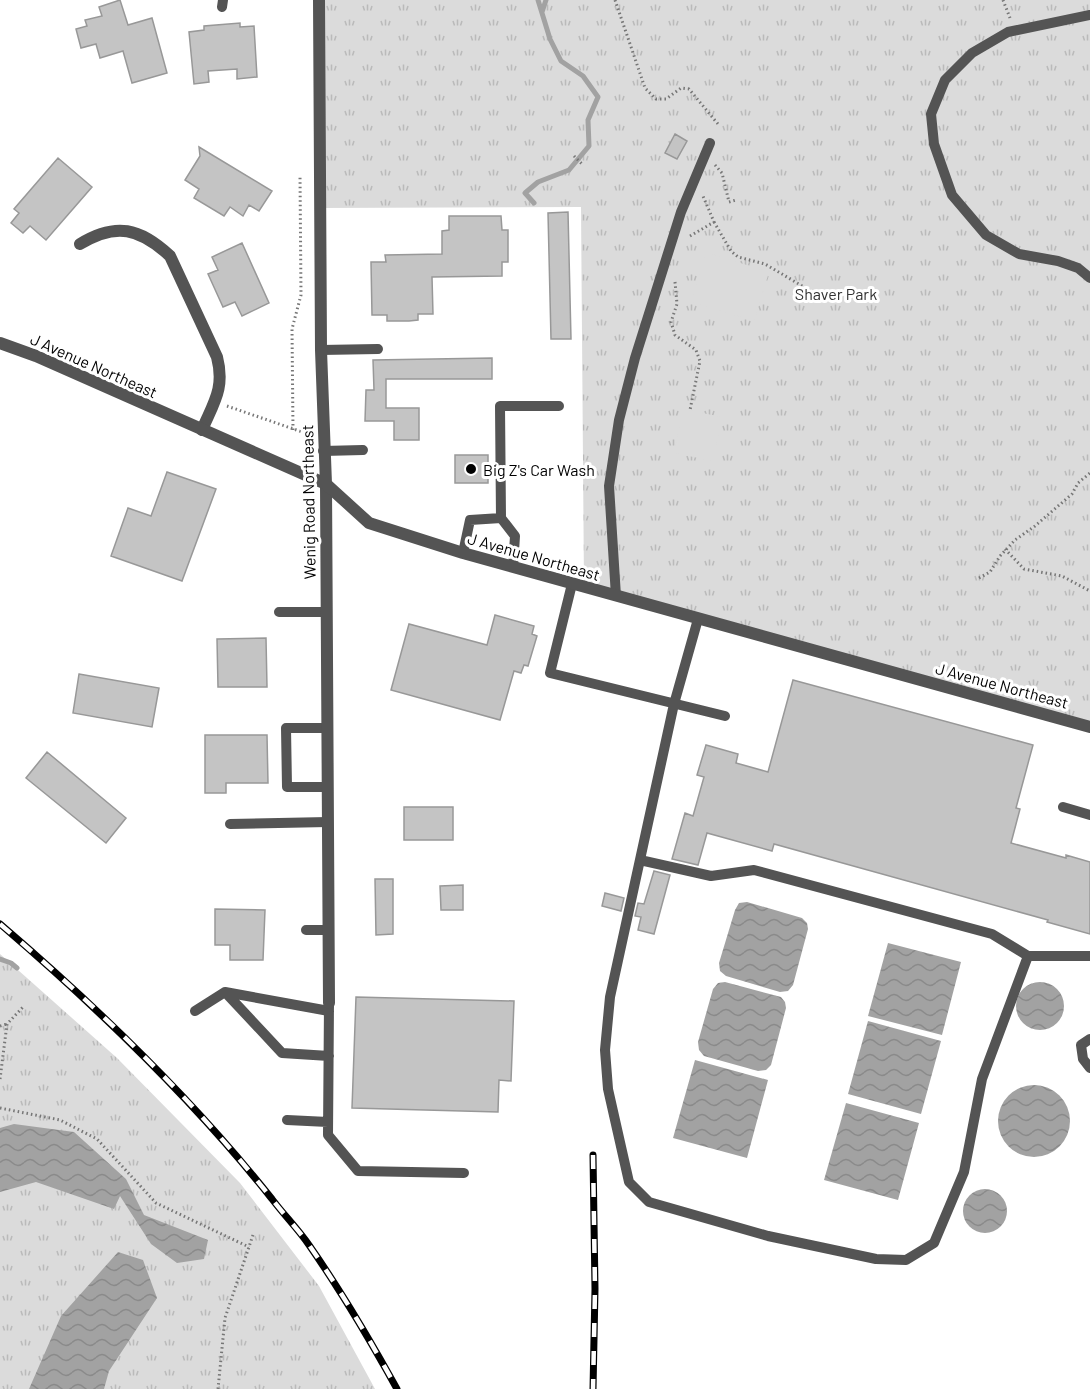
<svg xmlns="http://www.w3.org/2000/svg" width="1090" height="1389" font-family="Barlow,sans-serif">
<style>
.park{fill:url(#park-tufts)}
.pitch{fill:#dbdbdb}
.water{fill:url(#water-waves)}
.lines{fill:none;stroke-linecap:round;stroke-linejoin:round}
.stream{stroke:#a2a2a2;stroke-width:5}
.building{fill:#c4c4c4;stroke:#989898;stroke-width:1.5}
.path{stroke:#767676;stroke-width:3;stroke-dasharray:1.5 3;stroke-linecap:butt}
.service{stroke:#545454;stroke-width:10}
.minor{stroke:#545454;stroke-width:12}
.tertiary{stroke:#545454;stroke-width:12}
.rail-casing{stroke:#000;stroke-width:7}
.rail{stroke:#fff;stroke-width:4.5;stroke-dasharray:14;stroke-linecap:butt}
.poi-dot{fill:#000;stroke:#fff;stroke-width:2}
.labels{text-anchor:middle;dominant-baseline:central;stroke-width:6;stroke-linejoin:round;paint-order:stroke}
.park-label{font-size:16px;fill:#323232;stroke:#fff}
.street-label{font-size:16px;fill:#000;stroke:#fff}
.poi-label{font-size:16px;fill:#000;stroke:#fff;text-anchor:start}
</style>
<defs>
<pattern id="park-tufts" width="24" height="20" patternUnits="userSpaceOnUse" patternTransform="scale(1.5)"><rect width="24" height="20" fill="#dbdbdb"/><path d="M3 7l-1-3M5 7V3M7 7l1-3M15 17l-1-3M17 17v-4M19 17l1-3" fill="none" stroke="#bababa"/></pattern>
<pattern id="water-waves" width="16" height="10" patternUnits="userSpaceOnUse" patternTransform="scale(1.5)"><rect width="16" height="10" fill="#a2a2a2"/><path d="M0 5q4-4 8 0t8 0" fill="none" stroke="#8a8a8a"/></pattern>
</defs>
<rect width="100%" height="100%" fill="#fff"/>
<!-- park -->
<path class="park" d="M319 0H1090V727L584 587 581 207 321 208Z
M0 954 117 1058 240 1183 319 1286 375 1389H0Z"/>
<!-- pitch -->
<path class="pitch" d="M706 252 769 272 754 321 691 302Z
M683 409 722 417 713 461 674 453Z"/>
<!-- water -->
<path class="water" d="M747 902 802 918 807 923 808 929 793 985 788 991 780 992 726 976 720 971 719 963 735 910 739 903Z
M888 943 961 962 942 1035 868 1016Z
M725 982 781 997 785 1002 786 1008 771 1065 766 1070 758 1071 704 1056 699 1050 698 1042 713 989 718 983Z
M1016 1006a24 24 0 1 1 48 0a24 24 0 1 1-48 0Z
M868 1021 941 1041 921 1114 848 1094Z
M695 1060 768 1080 747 1158 673 1138Z
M998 1121a36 36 0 1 1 72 0a36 36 0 1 1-72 0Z
M846 1103 919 1123 898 1200 824 1180Z
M14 1124 74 1132 126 1179 144 1215 208 1240 204 1259 177 1263 151 1244 120 1196 114 1209 36 1182 0 1192V1128Z
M963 1211a22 22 0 1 1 44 0a22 22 0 1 1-44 0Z
M118 1252 143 1260 157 1298 109 1371 104 1389H29L61 1316Z"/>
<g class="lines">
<!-- stream -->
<path class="stream" d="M542 12 546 0
M534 203 525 193 538 182 569 170 589 146 588 120 598 97 583 76 561 61 550 39 538 0
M0 959 11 963 17 968"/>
</g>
<!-- building -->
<path class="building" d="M120 0 128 25 152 18 167 73 132 83 123 51 100 58 96 44 81 48 76 29 87 26 85 20 102 16 99 7Z
M240 23V27L254 26 257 77 237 79V69L208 71 209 82 194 84 189 32 204 30V26Z
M675 134 687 141 677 159 665 153Z
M199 147 272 191 259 211 249 205 243 216 230 207 224 216 194 198 199 189 185 180 200 156Z
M58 158 92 187 46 240 30 226 23 233 11 223 19 213 14 209Z
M568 212 571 339H551L548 213Z
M449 216H501L502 230H508V262H502V276L432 277 433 314H418V320L409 321H387V315H372L371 262H386L385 255 442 254V231L449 230Z
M242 243 269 303 242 316 235 302 223 307 208 274 218 270 212 257Z
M492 358V379H386V408H419V440H394V421H365L366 390H374L373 360Z
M455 455H488V483H455Z
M167 472 216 489 182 581 111 556 128 508 151 516Z
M495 615 534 626 532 634 537 636 528 666 524 665 521 673 514 671 500 720 391 690 409 624 487 645Z
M266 638 267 687H218L217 639Z
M79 674 159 688 152 727 73 713Z
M793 680 1033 745 1016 808 1020 809 1011 843 1066 858V855L1090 862V934L1047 922 1048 920 774 844 772 851 707 833 698 865 672 859 685 813 693 816 704 777 697 775 706 745 738 754 736 763 768 772Z
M205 735H267L268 783H226V793H205Z
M47 752 126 818 106 843 26 778Z
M404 807H453V840H404Z
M654 871 670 875 654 934 638 930 641 917 635 916 638 903 644 904Z
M375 879H393V934L376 935Z
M463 885V910H441L440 886Z
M605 893 624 898 621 911 602 906Z
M215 909 265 910 263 960H230V945H215Z
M356 997 514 1001 511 1081 499 1080 498 1112 352 1108Z"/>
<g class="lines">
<!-- path -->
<path class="path" d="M615 0 645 88 656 99H666L681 88 689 89 718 124
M1003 0 1010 18
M574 156 582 164
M715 165 722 173 729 202 736 200
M714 222 731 251 738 257 765 264 814 293
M690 236 714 222 703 196
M675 282 677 304 671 322 675 335 696 350 700 361 690 410
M227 406 311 435
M293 430 292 329 301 295 300 175
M1005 549 1024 569 1062 576 1090 591
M979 578 990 572 1000 556 1015 540 1035 526 1072 494 1078 483 1090 473
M0 1026 7 1024
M0 1079 7 1024 23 1007
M0 1108 60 1120 97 1139 156 1203 249 1247
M218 1389 225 1318 254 1232"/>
<!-- service -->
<path class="service" d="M222 7 223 0
M1090 15 1008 32 972 53 945 80 931 114 934 144 952 195 986 235 1019 254 1058 261 1078 268 1090 278
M321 350 378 349
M323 451 363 450
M463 553 470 520 501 518
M513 567 515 536 501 518 500 406H559
M572 584 550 673 725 716
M616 596 609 486 619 420 635 358 681 212 710 143
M279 612H326
M698 619 674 704 610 997 605 1050 608 1089 629 1182 649 1202 768 1236 876 1259 906 1260 934 1243 964 1172 982 1079 1028 956H1090
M328 728H286L287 787H328
M1063 807 1090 815
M230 824 328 822
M640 860 711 876 754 870 992 934 1028 956
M306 930H329
M225 992 282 1053 329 1056
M329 1003 328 1135 358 1171 464 1173
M195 1011 225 992 329 1011
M1090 1039 1081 1045 1083 1059 1090 1068
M287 1120 328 1122"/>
<!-- minor -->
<path class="minor" d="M80 244C116 222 140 228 170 256L217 357C225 388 214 402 202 430
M326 484 329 1003"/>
<!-- tertiary -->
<path class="tertiary" d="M319 0 321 350 326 484
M0 343 36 356 326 484 369 523 463 553 1090 727"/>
<defs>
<path id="rail" d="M0 924C98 1008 192 1098 272 1199 284 1215 298 1229 309 1245 341 1291 370 1340 397 1389
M593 1155 595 1289 593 1389"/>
</defs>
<!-- rail casing -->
<use href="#rail" class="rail-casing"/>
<!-- rail -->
<use href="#rail" class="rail"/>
</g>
<!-- markers -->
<circle class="poi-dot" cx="471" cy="469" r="6"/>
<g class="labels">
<!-- park labels -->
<g class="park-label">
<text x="836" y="293">Shaver Park</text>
</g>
<!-- street labels -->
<g class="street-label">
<text transform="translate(94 365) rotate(24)">J Avenue Northeast</text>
<text transform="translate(308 502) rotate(-91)">Wenig Road Northeast</text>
<text transform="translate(534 556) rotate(16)">J Avenue Northeast</text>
<text transform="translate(1002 685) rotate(15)">J Avenue Northeast</text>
</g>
<!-- poi labels -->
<g class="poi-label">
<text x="483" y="469">Big Z's Car Wash</text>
</g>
</g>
</svg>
